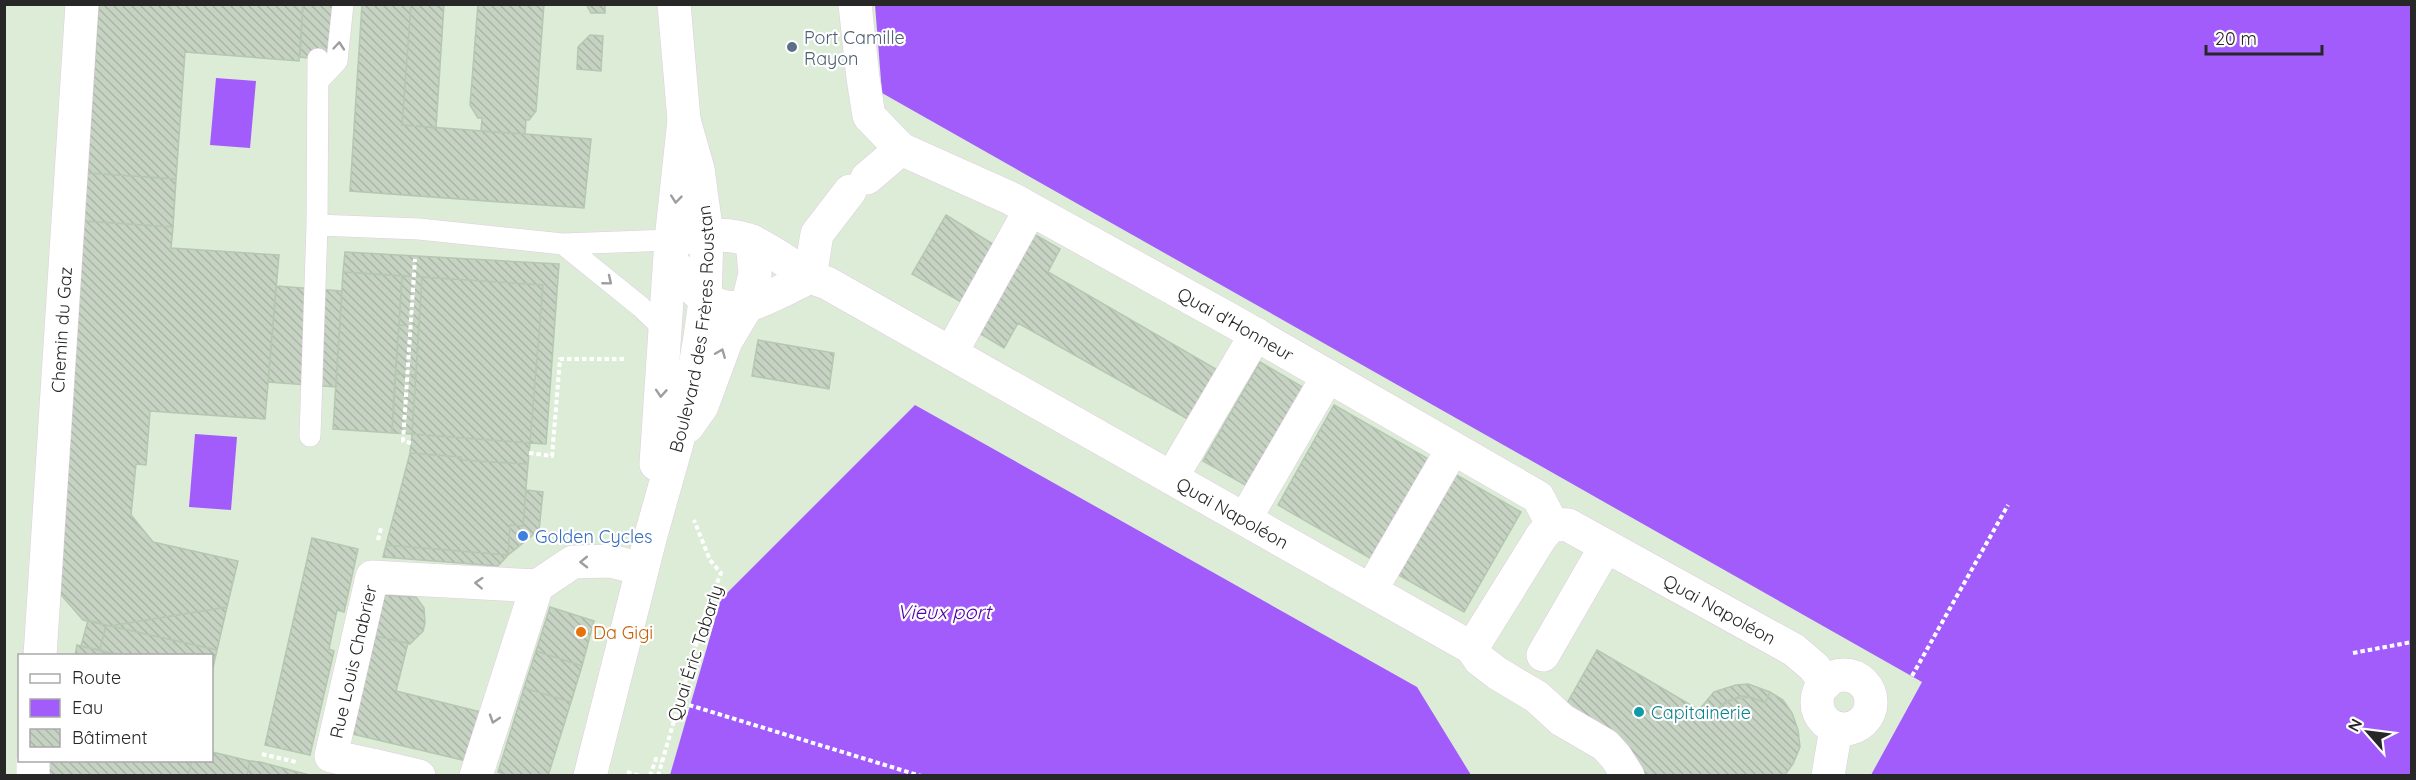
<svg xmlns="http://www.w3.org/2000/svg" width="2416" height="780" font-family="Quicksand,sans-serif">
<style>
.water{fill:#a25cfb}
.building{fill:url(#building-back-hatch);stroke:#b4c7b0;stroke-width:1.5}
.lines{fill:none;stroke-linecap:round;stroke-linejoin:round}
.lane-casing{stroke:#e2cce2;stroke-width:22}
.street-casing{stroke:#e2cce2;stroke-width:34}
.secondary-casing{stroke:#e2cce2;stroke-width:34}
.path{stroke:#fff;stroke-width:4;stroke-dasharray:4.5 3;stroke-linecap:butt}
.lane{stroke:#fff;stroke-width:21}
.street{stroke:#fff;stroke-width:33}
.secondary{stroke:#fff;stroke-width:33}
.oneway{stroke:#9e9e9e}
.service-dot{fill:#5c6f8a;stroke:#fff;stroke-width:2}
.shop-dot{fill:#3f7fe0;stroke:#fff;stroke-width:2}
.food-dot{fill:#e8710a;stroke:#fff;stroke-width:2}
.culture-dot{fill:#0f9aa8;stroke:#fff;stroke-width:2}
.labels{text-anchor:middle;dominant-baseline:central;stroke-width:4.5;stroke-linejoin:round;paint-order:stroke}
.service-label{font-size:18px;fill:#4e5e75;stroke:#fff;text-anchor:start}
.street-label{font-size:18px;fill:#272727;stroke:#fff}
.shop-label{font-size:18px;fill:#366cbe;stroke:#fff;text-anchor:start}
.food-label{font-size:18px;fill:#c56008;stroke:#fff;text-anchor:start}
.culture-label{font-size:18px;fill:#0d838f;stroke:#fff;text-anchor:start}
.water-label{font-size:20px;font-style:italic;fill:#5400a2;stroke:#fff}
</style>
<defs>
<pattern id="building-back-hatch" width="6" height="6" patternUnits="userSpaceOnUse" patternTransform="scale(1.5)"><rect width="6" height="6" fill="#c6d3c3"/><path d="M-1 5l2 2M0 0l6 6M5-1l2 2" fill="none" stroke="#aab5a8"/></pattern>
</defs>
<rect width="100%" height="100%" fill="#dcecd6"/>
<!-- water -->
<path class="water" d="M875 5H2411V775H1871L1922 682 882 93Z
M216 78 256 81 250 148 210 145Z
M915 405 1417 687 1471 775H670L721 599Z
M195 434 237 437 231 510 189 507Z"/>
<!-- building -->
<path class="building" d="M99 4H303L299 61 185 52 176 179 87 173Z
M303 4H336L333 45 318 59 300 57Z
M362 4H411L402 125 591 139 584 208 350 191Z
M411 4H444L436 128 402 125Z
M478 4H544L536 111 529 120H526L525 134 481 131 482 118H478L470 105Z
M586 4H605V13H591Z
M590 35 603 36 601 71 577 69 578 47Z
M87 173 176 179 173 227 83 221Z
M946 215 996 246 963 303 912 274Z
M83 221 173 227 171 248 279 255 265 419 150 411 146 465 136 464 131 515 153 542 238 561 227 607 110 626 83 620 57 590Z
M1034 234 1060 249 1048 272 1221 372 1193 422 1018 323 1004 348 979 333Z
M345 252 559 264 546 444 530 443 543 285 343 272Z
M343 272 402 276 392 433 333 429Z
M402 276 422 277 419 326 399 325Z
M422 277 543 285 530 443 412 434Z
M276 286 342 291 336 387 268 382Z
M399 325 419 326 416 375 395 374Z
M758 340 834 353 829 389 752 376Z
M1260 362 1311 392 1254 490 1203 461Z
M395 374 416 375 412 434 392 433Z
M1334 405 1432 461 1375 561 1278 505Z
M412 434 530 443 528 464 462 460 461 457 410 453Z
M410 453 461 457 462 460 528 464 523 526 510 525 508 555 386 545Z
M1453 473 1521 512 1464 612 1395 573Z
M526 490 543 492 539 530 508 555 510 525 523 526Z
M312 538 358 549 344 612 337 610 329 649 334 651 310 755 265 745Z
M386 545 508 555 498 566 383 557Z
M383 595 416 597 424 608 425 623 423 631 410 644 375 636Z
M227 607 217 650 110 626Z
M550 607 594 621 582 666 536 651Z
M88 620 106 625 100 650 81 646Z
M106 625 217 650 212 672V656H121L100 650Z
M375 636 408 643 396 691 481 712 467 761 352 734Z
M77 645 121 656H75Z
M1597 650 1711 717 1716 709 1733 699 1751 697 1765 703 1770 692 1783 700 1792 713 1798 730 1800 747 1793 764 1784 776H1644L1566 705Z
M536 651 582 666 571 702 524 688Z
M1748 684 1770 692 1765 703 1751 697 1741 696 1725 702 1711 717 1699 710 1714 692 1736 685Z
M524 688 571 702 548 776H509L498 772Z
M212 752 250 761 247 776H188L192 760H212Z
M50 760H192L188 776H47Z
M250 761 260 762 313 776H247Z"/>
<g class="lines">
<defs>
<path id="lane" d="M318 59 317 225 419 229 563 244 671 240
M319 80 337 61 343 4
M563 244 641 307 666 331
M310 436 317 225"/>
<g id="street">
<path d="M855 4 863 78 869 116 901 149 867 178"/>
<path id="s1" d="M901 149 1012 199 1234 322 1538 497 1552 524"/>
<path id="s2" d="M850 191 817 234 810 277 827 283 1472 648 1541 537 1552 524 1568 525 1794 650 1814 667 1826 683"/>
<path d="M671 259C717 332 745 309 810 277 792 266 773 251 753 242 730 231 702 236 678 239"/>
<path d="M951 353 1030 210"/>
<path d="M688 426 702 406 726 341 747 306 755 274 752 241"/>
<path d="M1172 477 1256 334"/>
<path d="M1245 519 1328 376"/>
<path d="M1371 590 1453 448"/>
<path d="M1472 648 1480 660 1497 673 1537 697 1562 720 1605 745 1616 757 1628 776"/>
<path d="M1543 655 1606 546"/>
<path id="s3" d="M40 656 82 4"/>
<circle cx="1844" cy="702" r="27"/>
<path id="s4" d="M377 766 331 756 372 577 537 586"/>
<path d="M33 776V760"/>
<path d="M375 776 377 766 419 776"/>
<path d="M476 776 537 586 573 562 611 561 642 569"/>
<path d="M1828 776 1836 728"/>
</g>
<g id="secondary">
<path d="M656 464 671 240 684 120 674 4"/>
<path id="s5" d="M590 776 651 535 677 443 692 384 700 337 705 301 707 235 698 169 684 120"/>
</g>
</defs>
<!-- lane casing -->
<use href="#lane" class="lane-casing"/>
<!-- street casing -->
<use href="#street" class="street-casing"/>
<!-- secondary casing -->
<use href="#secondary" class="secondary-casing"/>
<!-- path -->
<path class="path" d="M411 443 403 441 415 259
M529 453 552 456 560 359H627
M378 540 381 528
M2353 653 2412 642
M1912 676 2008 505
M689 705 921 776
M262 754 296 762
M627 772 640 776
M650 776 656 759 662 761
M658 776 707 607 721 573 710 560 694 520"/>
<!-- lane -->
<use href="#lane" class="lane"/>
<!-- street -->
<use href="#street" class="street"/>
<!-- secondary -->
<use href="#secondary" class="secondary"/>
</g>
<!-- one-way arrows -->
<defs><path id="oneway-chevron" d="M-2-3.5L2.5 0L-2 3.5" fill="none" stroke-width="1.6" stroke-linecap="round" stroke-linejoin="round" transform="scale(1.5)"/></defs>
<g class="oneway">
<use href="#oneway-chevron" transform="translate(339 46) rotate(-85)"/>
<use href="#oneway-chevron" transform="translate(676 199) rotate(96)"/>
<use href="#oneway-chevron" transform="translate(608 281) rotate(39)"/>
<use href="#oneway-chevron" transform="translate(721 353) rotate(-68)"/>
<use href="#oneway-chevron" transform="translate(661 393) rotate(94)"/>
<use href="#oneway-chevron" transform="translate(584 562) rotate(179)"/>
<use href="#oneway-chevron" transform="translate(479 583) rotate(-177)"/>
<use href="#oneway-chevron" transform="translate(494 719) rotate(108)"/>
</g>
<!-- markers -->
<circle class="service-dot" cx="792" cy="47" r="6"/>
<circle class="shop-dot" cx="523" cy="536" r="6"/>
<circle class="food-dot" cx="581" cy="632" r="6"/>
<circle class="culture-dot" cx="1639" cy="712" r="6"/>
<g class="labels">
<!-- service labels -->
<g class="service-label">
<text x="804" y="37">Port Camille<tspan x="804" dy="21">Rayon</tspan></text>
</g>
<!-- street labels -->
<g class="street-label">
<text stroke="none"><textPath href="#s1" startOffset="378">Quai d'Honneur</textPath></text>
<text stroke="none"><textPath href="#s5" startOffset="460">Boulevard des Frères Roustan</textPath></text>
<text stroke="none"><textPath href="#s3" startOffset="327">Chemin du Gaz</textPath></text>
<text stroke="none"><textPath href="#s2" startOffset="582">Quai Napoléon</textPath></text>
<text stroke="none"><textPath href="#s2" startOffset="1194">Quai Napoléon</textPath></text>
<text transform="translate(695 653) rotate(-72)">Quai Éric Tabarly</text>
<text stroke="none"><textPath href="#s4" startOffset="144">Rue Louis Chabrier</textPath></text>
</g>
<!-- shop labels -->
<g class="shop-label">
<text x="535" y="536">Golden Cycles</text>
</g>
<!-- food labels -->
<g class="food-label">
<text x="593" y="632">Da Gigi</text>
</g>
<!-- culture labels -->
<g class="culture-label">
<text x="1651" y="712">Capitainerie</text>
</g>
<!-- water labels -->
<g class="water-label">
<text x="944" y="611">Vieux port</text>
</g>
</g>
<!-- border -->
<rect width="2416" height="780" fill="none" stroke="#272727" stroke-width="12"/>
<!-- legend -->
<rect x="18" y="654" width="195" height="108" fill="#ffffff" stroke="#a9a9a9" stroke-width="1.5"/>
<rect x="30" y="674" width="30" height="9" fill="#ffffff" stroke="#a9a9a9" stroke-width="1.5"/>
<text x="72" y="684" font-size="18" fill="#272727">Route</text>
<rect x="30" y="699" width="30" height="18" fill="#a25cfb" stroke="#a9a9a9" stroke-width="1.5"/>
<text x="72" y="714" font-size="18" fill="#272727">Eau</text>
<rect x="30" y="729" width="30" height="18" fill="url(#building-back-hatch)" stroke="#a9a9a9" stroke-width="1.5"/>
<text x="72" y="744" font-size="18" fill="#272727">Bâtiment</text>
<!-- north arrow -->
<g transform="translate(2368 732) rotate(298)" stroke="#ffffff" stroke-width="4.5" paint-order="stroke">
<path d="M0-4.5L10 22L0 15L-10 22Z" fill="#272727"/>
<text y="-9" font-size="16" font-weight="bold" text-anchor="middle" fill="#272727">N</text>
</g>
<!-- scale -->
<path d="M2206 45v9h116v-9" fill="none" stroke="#272727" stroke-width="3"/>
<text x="2215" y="45" font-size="18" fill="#272727" stroke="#ffffff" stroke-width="4.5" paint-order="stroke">20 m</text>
</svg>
